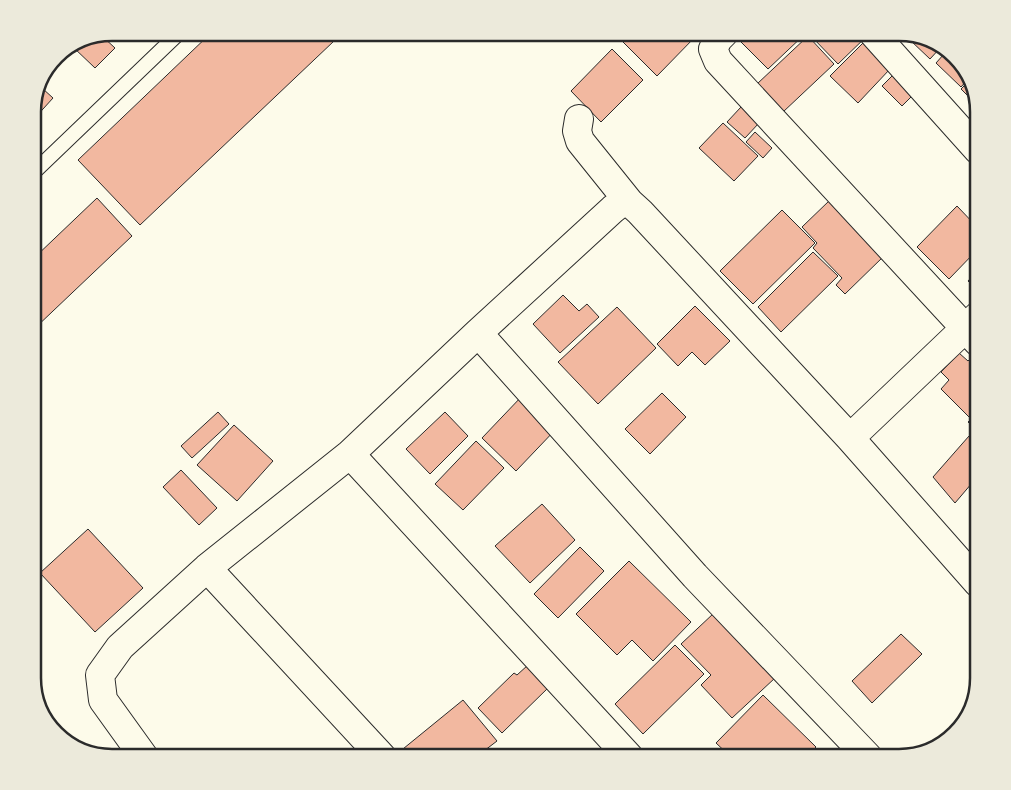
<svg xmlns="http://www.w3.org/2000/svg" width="1011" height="790" font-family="Commissioner,sans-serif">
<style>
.building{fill:#f2b8a0;stroke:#2b2b2b}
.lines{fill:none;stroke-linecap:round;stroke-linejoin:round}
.service-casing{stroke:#2b2b2b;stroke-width:16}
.minor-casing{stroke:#2b2b2b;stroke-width:30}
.service{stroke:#fdfbea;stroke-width:14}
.minor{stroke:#fdfbea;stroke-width:28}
.rim{fill:none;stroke:#2b2b2b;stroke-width:2.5}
</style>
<rect width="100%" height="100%" fill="#fdfbea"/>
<!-- building -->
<path class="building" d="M211 33H325L334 41 140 225 78 160Z
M632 33H692L696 36 657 76 623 42Z
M747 33H806L768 69 739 40Z
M815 33H868L869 34 838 64 811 36Z
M102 36 115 48 95 68 73 47Z
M808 36 834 64 783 112 757 84Z
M913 37 941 47 930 59 910 40Z
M863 43 890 69 858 103 830 76Z
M612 49 643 80 601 122 571 91Z
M948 50 970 77V78L945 53Z
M944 54 969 78 961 87 936 63Z
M893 75 913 95 902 106 882 86Z
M971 79 977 105 961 89Z
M42 88 53 98 33 120V107Z
M741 107 759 123 745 138 727 122Z
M723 123 758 156 734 181 699 148Z
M755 132 772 148 763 158 746 142Z
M97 198 132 236 33 330V259Z
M830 200 884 256 845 294 836 285 842 278 813 248 817 243 802 227Z
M957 206 978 228V249L949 279 917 247Z
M782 210 815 243 753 304 720 271Z
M813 252 838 276 781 332 758 307Z
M978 270V291L968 281Z
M563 295 579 311 587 304 599 317 560 353 533 324Z
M695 306 730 341 705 365 692 352 678 366 657 344Z
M617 307 656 348 598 404 558 362Z
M978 351V409L970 418 941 389 949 380 941 372 959 353 968 361Z
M662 393 686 417 650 454 625 429Z
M523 395 557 428 516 471 482 438Z
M218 412 229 424 192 458 181 446Z
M445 412 468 436 430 474 406 449Z
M978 412V432L968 422Z
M234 425 273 461 237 501 197 465Z
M969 436 978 445V476L955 503 933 477Z
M476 441 504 468 463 510 435 484Z
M181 470 217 508 199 525 163 487Z
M542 504 575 540 530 583 495 546Z
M88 529 143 588 95 632 40 573Z
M580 547 604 571 558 618 534 594Z
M629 561 691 622 653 661 632 640 617 655 576 614Z
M714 613 775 678 732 718 701 685 711 675 681 644Z
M901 634 922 654 872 703 852 681Z
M675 645 704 674 643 734 615 704Z
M528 665 549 687 502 733 478 708 514 673 517 675Z
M763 695 816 747 806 757H731L716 743Z
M463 700 497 741 476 757H402L398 753Z"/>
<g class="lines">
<defs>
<path id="service" d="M33 173 179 33"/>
<path id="minor" d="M724 33 718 39 713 49 718 61 978 342
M873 33 978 150
M579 119 577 131 580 141 629 202
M478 333 695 576 868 757
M850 438 978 316
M350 454 629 757
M207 568 382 757
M144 757 103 700 100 675 120 647 207 568 350 454 478 333 613 209 618 205 629 202 640 212 850 438 978 583"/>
</defs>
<!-- service casing -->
<use href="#service" class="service-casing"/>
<!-- minor casing -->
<use href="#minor" class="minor-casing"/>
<!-- service -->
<use href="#service" class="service"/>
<!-- minor -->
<use href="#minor" class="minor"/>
</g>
<!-- crop -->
<path d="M0 0H1011V790H0ZM112 41H899A71 71 0 0 1 970 112V678A71 71 0 0 1 899 749H112A71 71 0 0 1 41 678V112A71 71 0 0 1 112 41Z" fill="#eceadb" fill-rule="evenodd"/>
<path class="rim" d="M112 41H899A71 71 0 0 1 970 112V678A71 71 0 0 1 899 749H112A71 71 0 0 1 41 678V112A71 71 0 0 1 112 41Z"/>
</svg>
